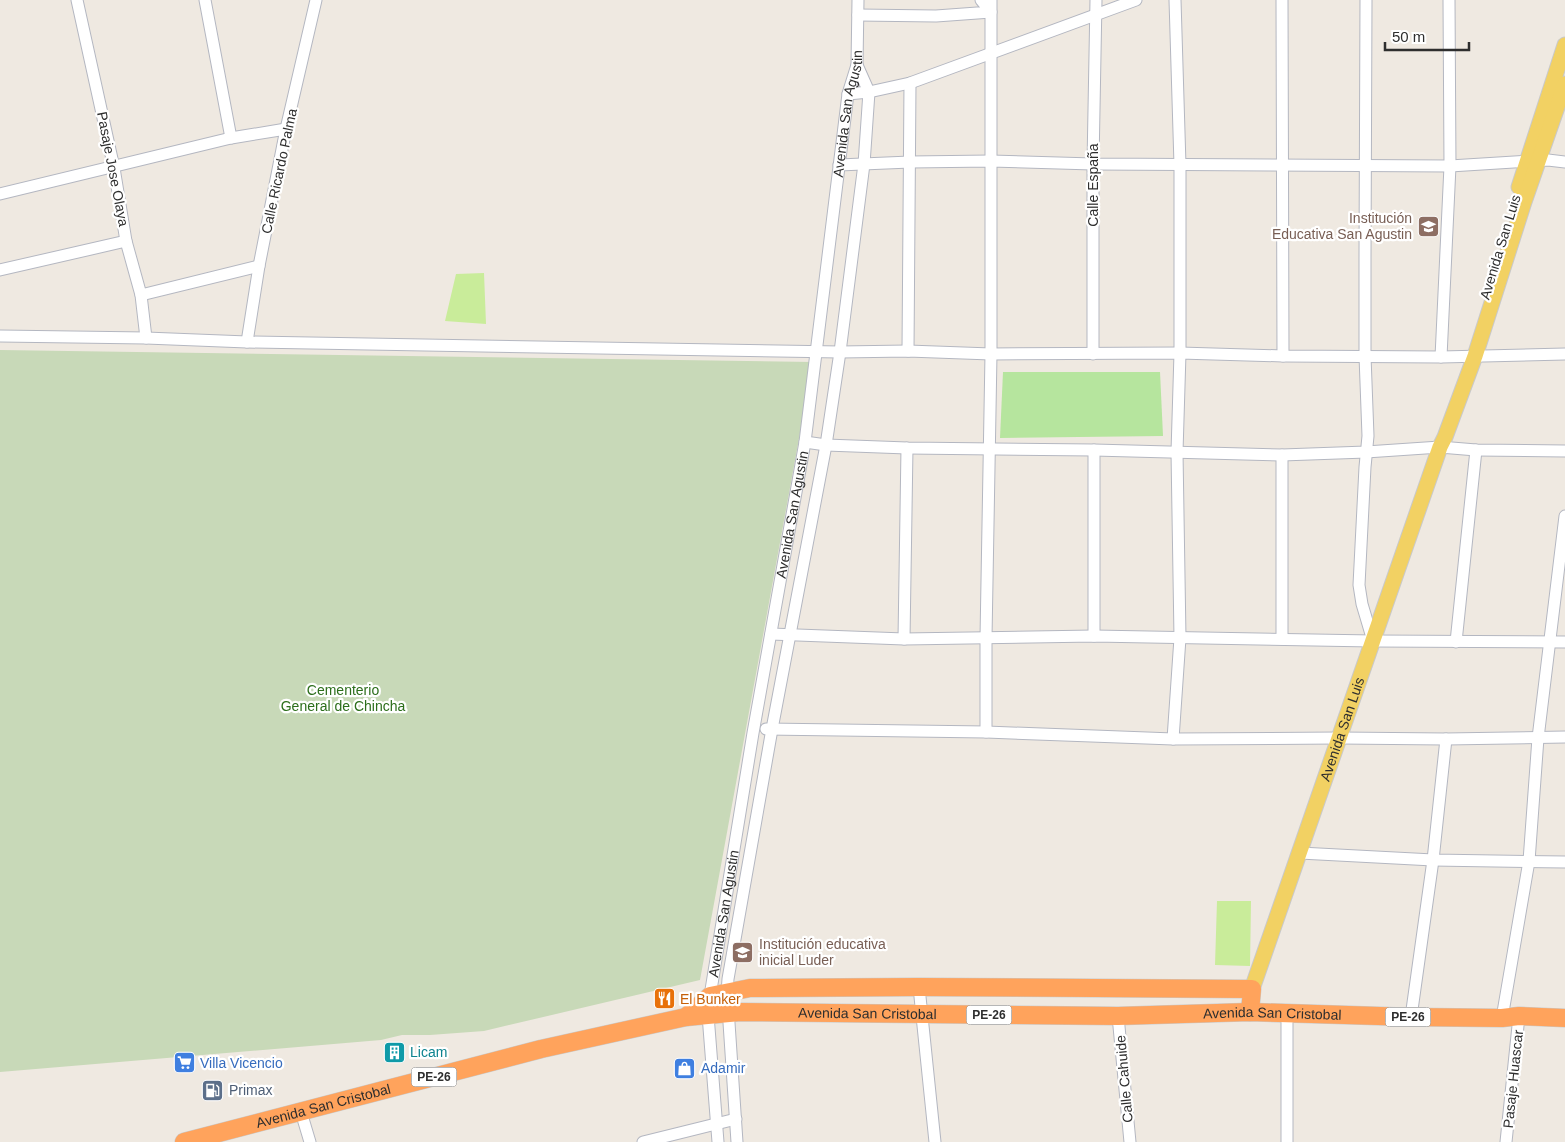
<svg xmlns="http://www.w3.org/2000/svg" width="1565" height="1142" font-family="Arial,sans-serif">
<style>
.green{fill:#b6e59e}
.cemetery{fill:#c8d9b8}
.pitch{fill:#c9ec9a}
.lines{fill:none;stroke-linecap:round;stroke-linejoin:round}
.minor-casing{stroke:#b4b7c1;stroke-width:13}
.major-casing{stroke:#c9c9c9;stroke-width:17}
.highway-casing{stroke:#c9c9c9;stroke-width:19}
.minor{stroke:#fff;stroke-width:11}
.major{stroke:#f2d163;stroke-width:15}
.highway{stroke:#ffa35c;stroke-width:18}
.labels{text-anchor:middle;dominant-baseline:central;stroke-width:4.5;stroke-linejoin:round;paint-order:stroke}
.shield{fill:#fff;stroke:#6d6d6d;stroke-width:1}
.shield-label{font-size:12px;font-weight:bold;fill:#2e2e2e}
.street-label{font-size:14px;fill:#2e2e2e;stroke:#fff}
.education-label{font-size:14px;fill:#785e54;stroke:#fff;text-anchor:end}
.park-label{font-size:14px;fill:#2c6e1b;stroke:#fff}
.food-label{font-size:14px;fill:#c56008;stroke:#fff;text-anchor:start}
.culture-label{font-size:14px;fill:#0d838f;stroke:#fff;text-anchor:start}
.shop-label{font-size:14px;fill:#366cbe;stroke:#fff;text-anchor:start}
.service-label{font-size:14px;fill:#4e5e75;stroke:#fff;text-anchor:start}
</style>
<rect width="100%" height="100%" fill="#efe9e1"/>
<!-- green -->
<path class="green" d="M1003 372H1160L1163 436 1000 438Z"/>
<!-- cemetery -->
<path class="cemetery" d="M0 350 813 362 700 980 484 1031 430 1035H402L381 1040 0 1072Z"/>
<!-- pitch -->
<path class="pitch" d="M484 273 486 324 445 321 456 274Z
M1217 901H1251L1250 966 1215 965Z"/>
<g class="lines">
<defs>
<g id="minor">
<path d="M77 0 114 168 126 241 141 295 146 338"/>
<path d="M205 0 231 138"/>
<path d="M1282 0 1283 356"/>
<path d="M1366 0 1365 258V356L1368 436 1365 467 1359 585 1362 604 1373 641"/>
<path d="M858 15 936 16 991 12 981 0"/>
<path d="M848 94 869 92 910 83 1136 0"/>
<path d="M839 165 910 162 991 161 1093 164 1450 166 1548 160 1565 162"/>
<path d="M0 194 231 138 286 129"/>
<path d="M0 270 126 241"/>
<path d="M141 295 259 266"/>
<path d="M0 336 146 338 247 342 840 352 908 351 991 354 1180 353 1283 356 1441 357 1565 354"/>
<path d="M247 342 259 266 286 129 316 0"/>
<path d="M908 351 910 83"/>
<path d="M1093 354V164L1096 0"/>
<path d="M1441 357 1450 166 1449 0"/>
<path d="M805 442 826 445 907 448 1094 450 1282 455 1366 452 1440 447 1476 450 1565 451"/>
<path d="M1282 455V639"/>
<path d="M771 634 904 639 1094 636 1373 641 1565 642"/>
<path d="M1094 636V450"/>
<path d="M904 639 907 448"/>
<path d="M1456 642 1476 450"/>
<path d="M766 729 986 732 1173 739 1339 738 1446 739 1565 737"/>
<path d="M986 732V638L991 354V0"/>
<path d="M1173 739 1180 638 1177 452 1180 353V165L1175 0"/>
<path d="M1300 853 1433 860 1565 862"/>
<path d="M919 987 935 1142"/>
<path d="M1118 1016 1130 1142"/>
<path d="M1411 1017 1433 860 1446 739"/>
<path d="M1502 1018 1529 861 1538 738 1565 516"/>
<path d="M301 1112 310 1142"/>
<path d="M643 1142 736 1119"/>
<path id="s1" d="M718 1142 708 1015 710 996 753 733 805 442 848 94 857 65 858 0"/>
<path d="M737 1142 727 993 728 979 772 729 826 445 840 352 864 164 869 92 857 65"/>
<path d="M1287 1142V1012"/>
<path d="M1506 1142 1519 1016"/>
</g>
<g id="major">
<path d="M1519 187 1565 45"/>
<path id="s2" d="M1252 989 1440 447 1445 437 1475 356 1524 202 1565 84"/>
</g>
<g id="highway">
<path d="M686 1017 710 996 750 988 919 987 1252 989 1250 1012"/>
<path id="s3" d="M184 1142 541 1049 686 1017 740 1012 1118 1016 1250 1012 1411 1017 1502 1018 1519 1016 1565 1018"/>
</g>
</defs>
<!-- minor casing -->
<use href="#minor" class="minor-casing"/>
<!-- major casing -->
<use href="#major" class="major-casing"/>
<!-- highway casing -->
<use href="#highway" class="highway-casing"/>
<!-- minor -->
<use href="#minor" class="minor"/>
<!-- major -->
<use href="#major" class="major"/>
<!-- highway -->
<use href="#highway" class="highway"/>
</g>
<!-- icons -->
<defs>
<symbol id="school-square" viewBox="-11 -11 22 22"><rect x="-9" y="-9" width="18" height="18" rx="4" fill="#8d6e63" stroke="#fff"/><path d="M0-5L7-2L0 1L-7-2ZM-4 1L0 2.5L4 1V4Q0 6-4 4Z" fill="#fff"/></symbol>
<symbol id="restaurant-square" viewBox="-11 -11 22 22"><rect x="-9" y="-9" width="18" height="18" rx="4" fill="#e8710a" stroke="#fff"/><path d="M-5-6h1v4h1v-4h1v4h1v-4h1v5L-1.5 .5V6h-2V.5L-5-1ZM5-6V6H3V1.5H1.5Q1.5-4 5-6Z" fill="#fff"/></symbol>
<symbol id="building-square" viewBox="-11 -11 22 22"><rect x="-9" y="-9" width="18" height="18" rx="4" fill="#0f9aa8" stroke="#fff"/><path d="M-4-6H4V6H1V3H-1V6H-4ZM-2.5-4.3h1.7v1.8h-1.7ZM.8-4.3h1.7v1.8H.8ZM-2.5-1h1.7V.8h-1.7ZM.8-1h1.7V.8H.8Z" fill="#fff"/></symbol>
<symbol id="supermarket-square" viewBox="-11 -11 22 22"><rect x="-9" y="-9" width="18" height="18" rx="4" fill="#3f7fe0" stroke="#fff"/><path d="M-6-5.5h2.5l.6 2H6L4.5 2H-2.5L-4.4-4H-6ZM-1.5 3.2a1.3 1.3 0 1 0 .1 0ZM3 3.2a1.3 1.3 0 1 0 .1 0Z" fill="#fff"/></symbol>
<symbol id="shop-square" viewBox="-11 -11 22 22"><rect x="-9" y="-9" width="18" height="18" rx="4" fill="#3f7fe0" stroke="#fff"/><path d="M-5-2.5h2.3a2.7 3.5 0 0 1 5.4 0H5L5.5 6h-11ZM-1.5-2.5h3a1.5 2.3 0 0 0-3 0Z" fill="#fff"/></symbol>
<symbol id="fuel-square" viewBox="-11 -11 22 22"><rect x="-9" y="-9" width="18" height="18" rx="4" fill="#5c6f8a" stroke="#fff"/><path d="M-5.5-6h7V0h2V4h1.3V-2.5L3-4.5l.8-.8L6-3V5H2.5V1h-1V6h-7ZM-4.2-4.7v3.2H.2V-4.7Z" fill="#fff"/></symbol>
</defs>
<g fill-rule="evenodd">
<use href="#school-square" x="1416" y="214" width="25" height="25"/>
<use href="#school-square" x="730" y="940" width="25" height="25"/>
<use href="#restaurant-square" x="652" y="986" width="25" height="25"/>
<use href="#building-square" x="382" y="1040" width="25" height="25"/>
<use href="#supermarket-square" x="172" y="1050" width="25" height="25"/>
<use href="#shop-square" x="672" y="1056" width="25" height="25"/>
<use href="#fuel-square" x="200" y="1078" width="25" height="25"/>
</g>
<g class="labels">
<!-- shield labels -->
<g class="shield">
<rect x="966.5" y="1005.5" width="45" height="19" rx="4"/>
<rect x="1385.5" y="1007.5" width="45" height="19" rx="4"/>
<rect x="411.5" y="1067.5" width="45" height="19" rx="4"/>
</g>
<g class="shield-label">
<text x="989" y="1015">PE-26</text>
<text x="1408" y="1017">PE-26</text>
<text x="434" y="1077">PE-26</text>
</g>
<!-- street labels -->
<g class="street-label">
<text stroke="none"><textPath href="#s1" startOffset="1040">Avenida San Agustin</textPath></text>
<text transform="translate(113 169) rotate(79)">Pasaje Jose Olaya</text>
<text transform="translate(279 171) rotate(-78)">Calle Ricardo Palma</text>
<text transform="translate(1093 185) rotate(-90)">Calle España</text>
<text transform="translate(1500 247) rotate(-73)">Avenida San Luis</text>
<text stroke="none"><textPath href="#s1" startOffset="635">Avenida San Agustin</textPath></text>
<text stroke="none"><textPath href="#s2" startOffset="275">Avenida San Luis</textPath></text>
<text stroke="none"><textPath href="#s1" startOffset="230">Avenida San Agustin</textPath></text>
<text stroke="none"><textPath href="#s3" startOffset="699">Avenida San Cristobal</textPath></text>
<text stroke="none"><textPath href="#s3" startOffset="1104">Avenida San Cristobal</textPath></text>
<text transform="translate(1124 1079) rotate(-95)">Calle Cahuide</text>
<text transform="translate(1513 1079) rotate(-84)">Pasaje Huascar</text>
<text stroke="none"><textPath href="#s3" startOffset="144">Avenida San Cristobal</textPath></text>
</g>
<!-- education labels -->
<g class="education-label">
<text x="1412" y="218">Institución<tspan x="1412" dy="16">Educativa San Agustin</tspan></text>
<text x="759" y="944" text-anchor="start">Institución educativa<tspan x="759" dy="16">inicial Luder</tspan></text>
</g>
<!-- park labels -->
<g class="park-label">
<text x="343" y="690">Cementerio<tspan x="343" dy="16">General de Chincha</tspan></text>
</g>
<!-- food labels -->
<g class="food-label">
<text x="680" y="999">El Bunker</text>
</g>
<!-- culture labels -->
<g class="culture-label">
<text x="410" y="1052">Licam</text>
</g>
<!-- shop labels -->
<g class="shop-label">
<text x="200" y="1063">Villa Vicencio</text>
<text x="701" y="1068">Adamir</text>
</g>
<!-- service labels -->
<g class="service-label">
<text x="229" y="1090">Primax</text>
</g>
</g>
<!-- scale -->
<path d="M1385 42v8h84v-8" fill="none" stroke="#2e2e2e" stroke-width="2.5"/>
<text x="1392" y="42" font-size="15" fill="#2e2e2e" stroke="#ffffff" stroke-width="4" paint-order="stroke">50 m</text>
</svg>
